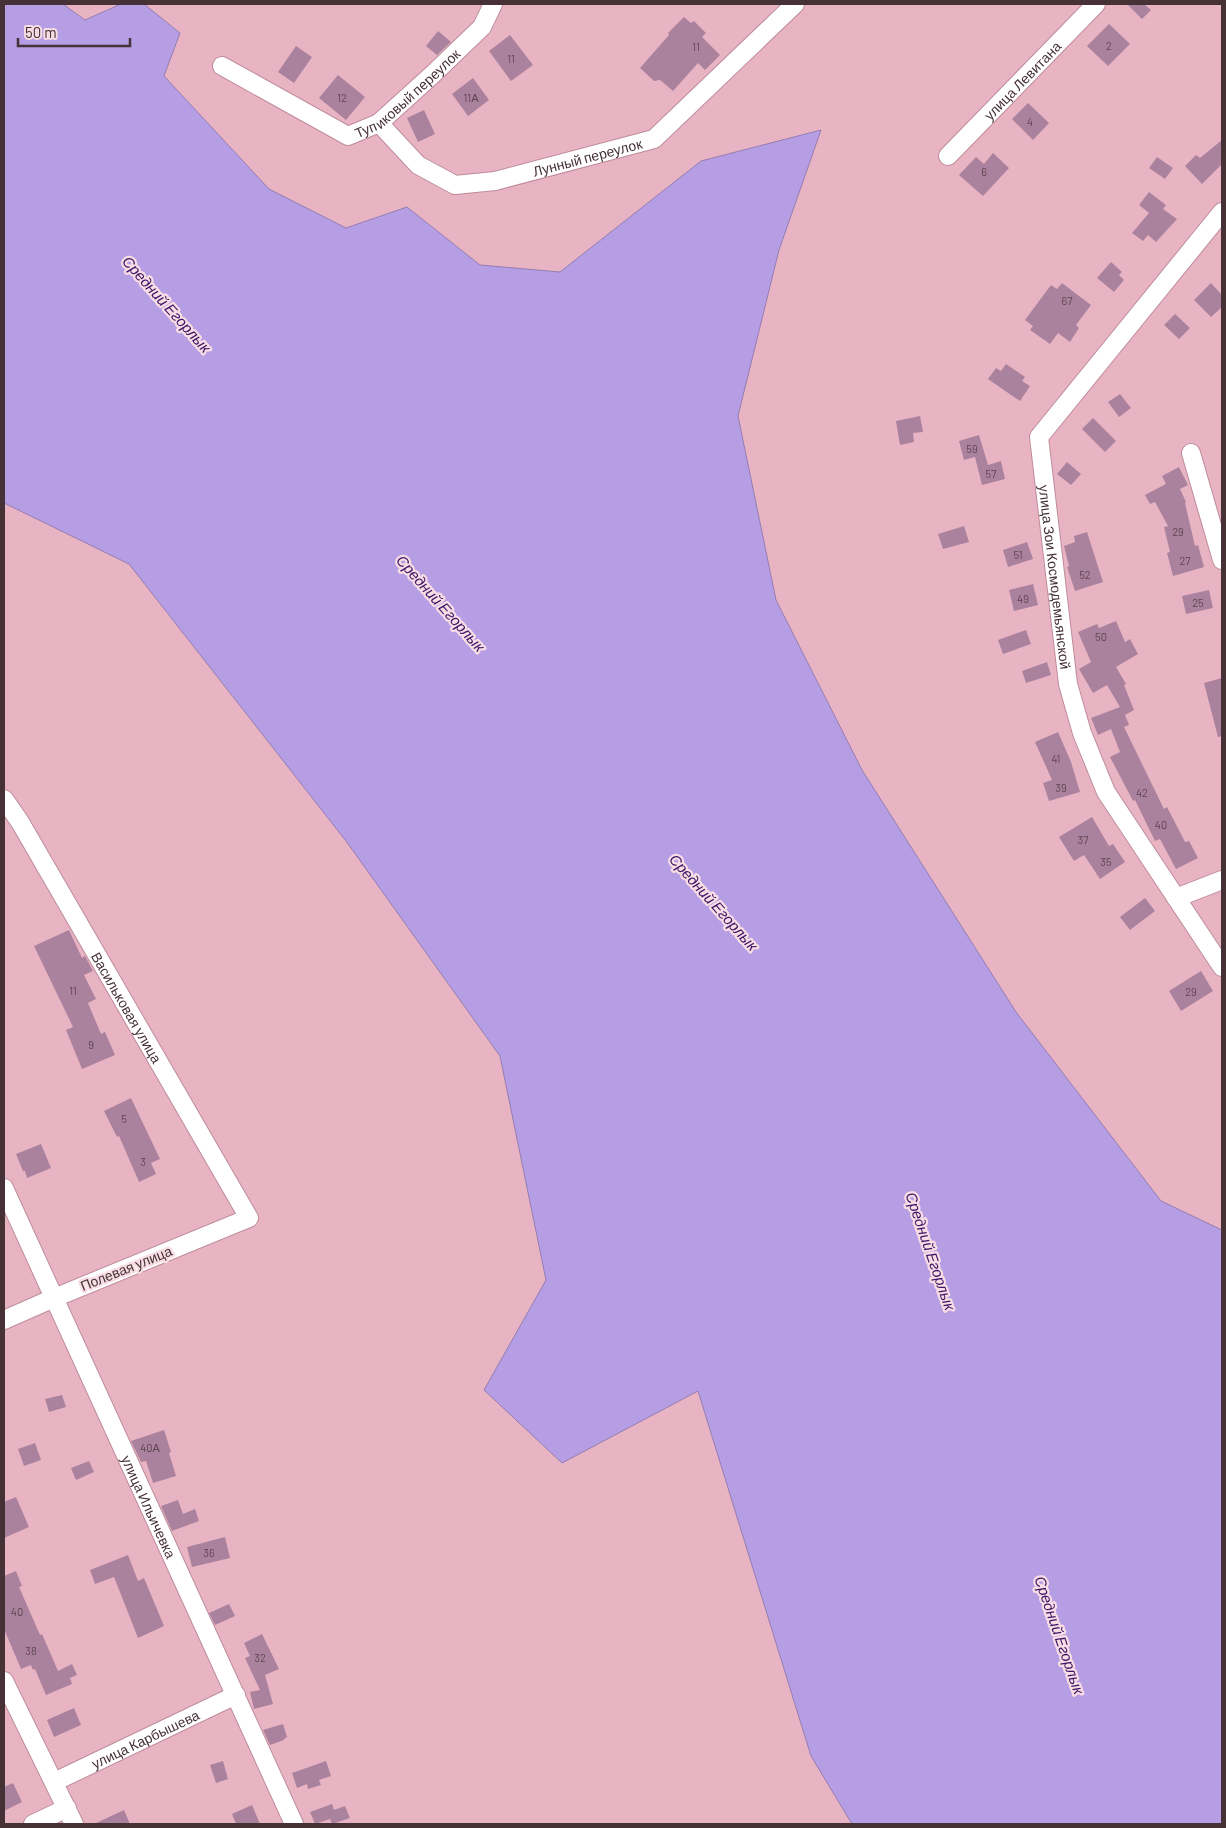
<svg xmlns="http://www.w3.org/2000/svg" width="1226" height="1828" font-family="Barlow,sans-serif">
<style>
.water{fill:#b69ee5;stroke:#947db1}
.building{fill:#ab829d}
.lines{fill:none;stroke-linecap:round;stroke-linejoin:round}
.minor-casing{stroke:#be8c9b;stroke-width:20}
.minor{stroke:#fff;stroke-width:18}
.labels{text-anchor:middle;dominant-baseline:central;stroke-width:4.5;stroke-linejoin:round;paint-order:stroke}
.number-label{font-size:11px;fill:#5f4550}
.street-label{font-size:14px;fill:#463137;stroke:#f8dde4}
.water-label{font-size:15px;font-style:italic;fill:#3a1466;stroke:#f8dde4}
</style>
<rect width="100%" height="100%" fill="#e8b4c3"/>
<!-- water -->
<path class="water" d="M4 4H63L85 20 121 4H144L180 33 164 76 269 189 346 228 407 207 480 265 560 272 701 161 821 130 779 250 738 416 776 600 862 770 1016 1012 1161 1201 1222 1230V1824H852L811 1756 698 1391 562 1463 484 1390 546 1280 500 1056 346 841 129 564 4 503Z"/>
<!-- building -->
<path class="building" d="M1127 4H1144L1151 10 1142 19Z
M684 17 691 23 694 21 706 33 702 37 720 55 705 70 698 63 673 91 660 80 654 81 640 68 669 35 668 33Z
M1109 24 1130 44 1108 66 1087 46Z
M438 31 451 42 437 55 426 46Z
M510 35 533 65 511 81 489 51Z
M296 46 312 57 294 83 278 72Z
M338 75 365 97 346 120 319 98Z
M473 78 489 100 468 116 452 94Z
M1028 103 1049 123 1033 140 1012 119Z
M424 110 435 134 418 142 407 118Z
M1222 140V164L1202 184 1185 166 1196 155 1200 158Z
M993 153 1009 168 983 196 959 175 976 157 984 164Z
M1157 157 1173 168 1165 179 1149 168Z
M1149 192 1166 205 1163 209 1177 219 1156 242 1148 235 1143 241 1132 233 1149 213 1139 205Z
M1111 262 1122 272 1119 275 1124 280 1114 292 1097 278Z
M1062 283 1091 305 1076 325 1079 328 1070 342 1058 333 1050 344 1030 330 1033 326 1025 320 1051 285 1057 289Z
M1211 283 1222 295V307L1211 317 1194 300Z
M1175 314 1190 328 1179 339 1164 325Z
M1006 364 1025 377 1022 381 1030 386 1020 401 988 379 996 368 1001 371Z
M1120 394 1131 408 1119 417 1108 402Z
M920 416 923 432 913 433 914 442 900 445 896 421Z
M1093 418 1116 441 1105 452 1082 429Z
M979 435 988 465 1001 461 1005 479 982 485 975 457 964 460 959 441Z
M1067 462 1081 474 1071 485 1057 474Z
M1179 467 1188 485 1180 489 1186 502 1185 503 1195 546 1198 545 1204 567 1173 576 1167 553 1170 552 1164 527 1168 526 1155 502 1150 504 1145 495 1166 484 1162 476Z
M964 526 969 542 943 549 938 534Z
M1087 532 1103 582 1075 591 1067 567 1069 566 1064 546 1075 542 1074 536Z
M1027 542 1033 559 1008 567 1003 550Z
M1033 584 1038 605 1014 611 1009 590Z
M1209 590 1213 608 1186 614 1182 596Z
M1116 621 1125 642 1130 639 1138 654 1116 667 1126 684 1124 685 1134 710 1125 715 1129 725 1124 727 1164 809 1167 807 1185 842 1189 841 1198 858 1176 869 1160 839 1155 841 1135 800 1133 801 1110 757 1120 752 1111 729 1098 735 1091 718 1120 707 1107 685 1093 693 1079 669 1091 662 1078 632 1097 624 1099 628Z
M1026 630 1031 644 1003 654 998 640Z
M1047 662 1051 675 1026 683 1022 671Z
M1222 678V736L1218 737 1204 683Z
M1058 732 1071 762 1080 792 1049 801 1043 783 1052 780 1035 742Z
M1092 817 1109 846 1113 844 1125 862 1100 879 1084 855 1074 861 1059 837Z
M1145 898 1155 911 1130 930 1120 917Z
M69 930 82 958 85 956 93 971 84 975 96 999 88 1003 101 1034 105 1032 115 1055 82 1069 66 1030 73 1027 34 946Z
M1201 971 1213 991 1181 1011 1169 991Z
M131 1098 160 1159 151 1163 156 1174 139 1182 119 1136 117 1137 104 1111Z
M41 1144 51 1168 27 1178 25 1171H23L16 1154Z
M62 1395 66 1407 49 1412 45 1399Z
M164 1430 171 1452 169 1453 176 1476 153 1483 146 1461 141 1462 131 1441Z
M35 1443 41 1460 24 1466 18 1449Z
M89 1461 94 1472 76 1480 71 1468Z
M16 1497 29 1527 4 1538V1502Z
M178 1500 183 1514 195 1509 199 1521 172 1531 161 1506Z
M225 1537 230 1558 192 1567 187 1547Z
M128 1555 138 1581 144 1578 164 1626 138 1638 114 1577 95 1584 90 1570Z
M16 1571 22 1586 19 1587 40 1635 42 1634 58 1671 72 1664 77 1675 70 1678 72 1684 46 1695 35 1669 33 1670 31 1665 21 1669 4 1629V1576Z
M229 1604 235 1616 215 1625 209 1613Z
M262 1634 279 1669 265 1675 273 1704 254 1709 250 1692 260 1690 245 1658 250 1656 244 1643Z
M74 1708 81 1725 54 1737 47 1720Z
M283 1724 287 1737 284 1739V1740L270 1745 263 1730Z
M223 1761 228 1779 216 1783 210 1765Z
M326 1761 331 1776 319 1780 321 1785 308 1789 307 1784 297 1788 292 1773Z
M13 1783 22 1802 4 1811V1787Z
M332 1804 334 1810 345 1806 350 1818 332 1824 330 1819 315 1824 310 1812Z
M252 1805 260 1824H236L232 1814Z
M124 1810 130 1824H94Z"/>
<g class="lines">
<defs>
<g id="minor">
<path id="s1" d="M222 66 348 136 379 123 432 75 482 27 493 4"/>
<path id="s2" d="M379 123 418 165 455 185 495 181 654 139 795 4"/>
<path id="s3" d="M948 156 1096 4"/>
<path id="s4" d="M1222 212 1039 437 1068 684 1082 733 1106 792 1222 967"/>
<path d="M1191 453 1222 560"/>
<path id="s5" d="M4 799 20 822 249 1218 54 1298 4 1320"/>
<path d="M1176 898 1222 880"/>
<path id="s6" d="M4 1188 294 1824"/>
<path d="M4 1681 74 1824"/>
<path id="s7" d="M54 1782 236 1695"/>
<path d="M33 1824 67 1808"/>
</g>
</defs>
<!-- minor casing -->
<use href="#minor" class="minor-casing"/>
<!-- minor -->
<use href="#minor" class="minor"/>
</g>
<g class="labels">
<!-- number labels -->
<g class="number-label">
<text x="1109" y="45">2</text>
<text x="696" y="46">11</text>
<text x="511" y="58">11</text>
<text x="342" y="97">12</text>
<text x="471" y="97">11А</text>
<text x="1030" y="121">4</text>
<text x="984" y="171">6</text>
<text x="1067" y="300">67</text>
<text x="972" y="448">59</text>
<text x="991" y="473">57</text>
<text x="1178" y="531">29</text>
<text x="1018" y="554">51</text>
<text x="1185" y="560">27</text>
<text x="1085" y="574">52</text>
<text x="1023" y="598">49</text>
<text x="1198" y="602">25</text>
<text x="1101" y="636">50</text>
<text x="1056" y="758">41</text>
<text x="1061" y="787">39</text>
<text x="1142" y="792">42</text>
<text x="1161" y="824">40</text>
<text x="1083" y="839">37</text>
<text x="1106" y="861">35</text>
<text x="73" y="990">11</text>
<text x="1191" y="991">29</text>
<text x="91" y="1044">9</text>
<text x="124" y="1118">5</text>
<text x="143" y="1161">3</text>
<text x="150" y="1447">40А</text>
<text x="209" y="1552">36</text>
<text x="17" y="1611">40</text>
<text x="31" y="1650">38</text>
<text x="260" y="1657">32</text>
</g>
<!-- street labels -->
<g class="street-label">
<text stroke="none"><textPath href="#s3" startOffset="106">улица Левитана</textPath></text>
<text stroke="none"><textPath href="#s1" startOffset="218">Тупиковый переулок</textPath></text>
<text stroke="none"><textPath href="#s2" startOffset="235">Лунный переулок</textPath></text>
<text stroke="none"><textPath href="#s4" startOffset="431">улица Зои Космодемьянской</textPath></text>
<text stroke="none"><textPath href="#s5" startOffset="242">Васильковая улица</textPath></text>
<text transform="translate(126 1268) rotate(-22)">Полевая улица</text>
<text stroke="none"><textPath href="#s6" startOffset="350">улица Ильичевка</textPath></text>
<text stroke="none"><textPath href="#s7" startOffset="101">улица Карбышева</textPath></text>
</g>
<!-- water labels -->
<g class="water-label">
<text transform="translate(167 304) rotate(48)">Средний Егорлык</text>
<text transform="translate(441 603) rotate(48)">Средний Егорлык</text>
<text transform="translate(714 902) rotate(48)">Средний Егорлык</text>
<text transform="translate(931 1251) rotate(71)">Средний Егорлык</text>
<text transform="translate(1060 1635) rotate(71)">Средний Егорлык</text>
</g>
</g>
<!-- border -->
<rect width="1226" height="1828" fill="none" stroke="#463137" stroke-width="10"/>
<!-- scale -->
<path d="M18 38v8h112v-8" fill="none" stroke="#463137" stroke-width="2.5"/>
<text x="25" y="38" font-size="15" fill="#463137" stroke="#f8dde4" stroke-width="4" paint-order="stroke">50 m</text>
</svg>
